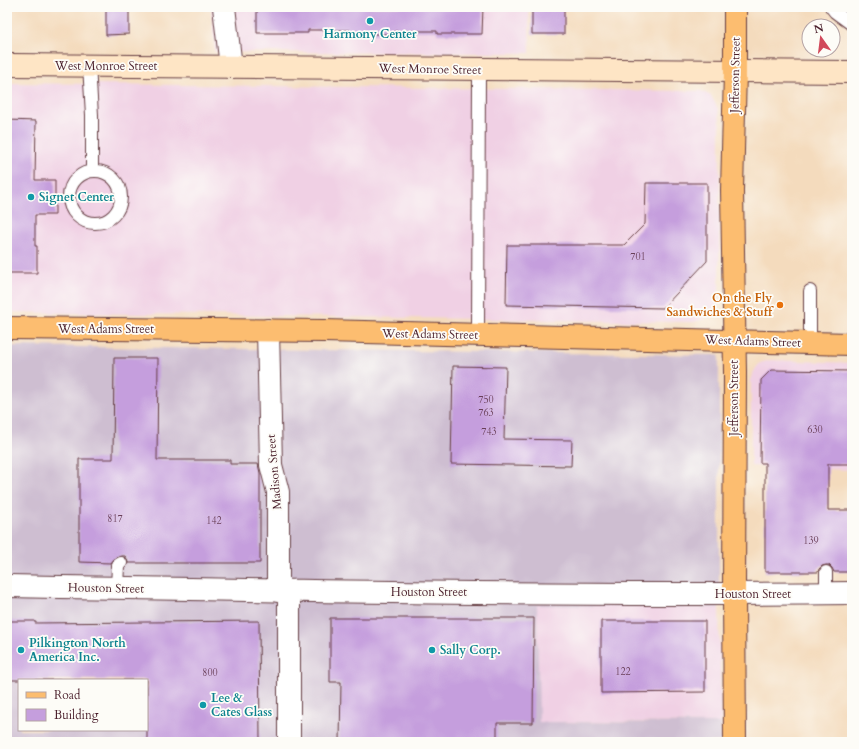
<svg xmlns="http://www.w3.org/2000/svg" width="859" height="749" font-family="Cardo,serif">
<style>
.built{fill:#f0d0e4}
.industrial{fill:#cebed1;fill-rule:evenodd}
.building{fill:#c59edd}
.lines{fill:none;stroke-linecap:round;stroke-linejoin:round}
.lane-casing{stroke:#643b41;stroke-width:14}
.street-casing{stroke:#643b41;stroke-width:24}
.secondary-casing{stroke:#643b41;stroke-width:24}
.primary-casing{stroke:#643b41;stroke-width:24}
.lane{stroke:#fff;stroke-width:12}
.street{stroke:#fff;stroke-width:22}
.secondary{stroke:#fee5c5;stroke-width:22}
.primary{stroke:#fcbd6f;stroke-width:22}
.culture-dot{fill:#0f9aa8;stroke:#fdfcf7;stroke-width:1.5}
.food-dot{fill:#e8710a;stroke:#fdfcf7;stroke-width:1.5}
.labels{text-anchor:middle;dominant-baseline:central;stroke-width:3.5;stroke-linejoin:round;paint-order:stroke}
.number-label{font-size:10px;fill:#693f58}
.culture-label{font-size:12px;font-weight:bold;fill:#0d838f;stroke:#fdfcf7;text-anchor:start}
.street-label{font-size:12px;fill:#4a1f2b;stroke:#fdfcf7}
.food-label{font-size:12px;font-weight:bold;fill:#c56008;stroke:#fdfcf7;text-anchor:end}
</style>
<rect width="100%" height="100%" fill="#fdfcf7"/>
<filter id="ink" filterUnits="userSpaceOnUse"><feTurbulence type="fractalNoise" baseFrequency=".025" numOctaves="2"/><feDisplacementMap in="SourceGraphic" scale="8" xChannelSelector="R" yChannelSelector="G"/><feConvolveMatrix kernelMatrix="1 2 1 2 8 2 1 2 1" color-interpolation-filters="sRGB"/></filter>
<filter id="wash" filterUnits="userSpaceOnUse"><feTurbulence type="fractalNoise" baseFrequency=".012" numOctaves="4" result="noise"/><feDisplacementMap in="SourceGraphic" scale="16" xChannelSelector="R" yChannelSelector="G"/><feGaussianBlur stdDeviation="0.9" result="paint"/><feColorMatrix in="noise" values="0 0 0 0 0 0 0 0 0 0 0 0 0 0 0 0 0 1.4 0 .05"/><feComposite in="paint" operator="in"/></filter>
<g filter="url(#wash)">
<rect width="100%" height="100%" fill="#f4dbbd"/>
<!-- built -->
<path class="built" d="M211 7H529L530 53 215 52Z
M7 83 701 91 711 96 718 109 720 121 719 300 715 311 704 319 693 322 7 312Z
M770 360 852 363V470L751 466V377L756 368 760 363Z
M537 604 719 608 721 723 538 722Z"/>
<!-- industrial -->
<path class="industrial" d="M7 346 719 355V608L537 605 539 722 721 723V742H7ZM19 680H147V730H19Z"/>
<g id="blocks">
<!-- building -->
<path class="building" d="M106 7H129V34L106 35Z
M257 7H483L482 34H437V31H395V34H350V30H308V33H257Z
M532 7H564V34H532Z
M7 120 36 121 35 180H55V215H35V246H37V273H7Z
M646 183H707V261L663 308 506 305 507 245H624L645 224Z
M114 358H158L157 460H230V464H258L260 473V563H128L127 559 125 556H121L114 559 111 563 79 562V459H113Z
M453 366 506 367 504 439 572 440 571 466 451 464Z
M771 370 852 371V464H828V510H852V572H834L832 568 829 565H826L822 566 819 569 818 572H765V463H760L761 380Z
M330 618H534L533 723H497V742H340L341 682H330Z
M7 621H35V623L259 621 260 742H147V680H7Z
M601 621H705V692L601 693Z"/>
</g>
</g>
<g filter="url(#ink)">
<use href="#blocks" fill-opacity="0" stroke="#643b41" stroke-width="1"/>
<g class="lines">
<defs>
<path id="lane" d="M831 7 835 12 850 23H852
M89 65 92 115V171
M69 197a26 26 0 1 1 52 0a26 26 0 1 1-52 0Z
M478 335 479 69
M810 343V291
M117 588 118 565 121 563
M826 594V572"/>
<path id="street" d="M224 7 231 67
M268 330 271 465 278 492V591
M7 586C289 591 570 596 852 593
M289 742V591"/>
<path id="secondary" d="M7 65 852 72"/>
<path id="primary" d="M735 7V72L732 190 735 372 734 594 735 742
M7 328 324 331 852 344"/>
</defs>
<!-- lane casing -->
<use href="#lane" class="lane-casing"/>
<!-- street casing -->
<use href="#street" class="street-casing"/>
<!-- secondary casing -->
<use href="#secondary" class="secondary-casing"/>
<!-- primary casing -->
<use href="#primary" class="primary-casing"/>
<!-- lane -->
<use href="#lane" class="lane"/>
<!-- street -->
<use href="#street" class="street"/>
<!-- secondary -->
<use href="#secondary" class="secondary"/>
<!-- primary -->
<use href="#primary" class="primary"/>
</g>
</g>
<!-- markers -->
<g class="culture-dot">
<circle cx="370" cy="21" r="4"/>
<circle cx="31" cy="197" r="4"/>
<circle cx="21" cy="650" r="4"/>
<circle cx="432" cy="650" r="4"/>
<circle cx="203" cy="705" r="4"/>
</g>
<circle class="food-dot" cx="780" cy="305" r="4"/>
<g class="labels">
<!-- number labels -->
<g class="number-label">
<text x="638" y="257">701</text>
<text x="486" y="400">750</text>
<text x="486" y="413">763</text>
<text x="815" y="430">630</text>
<text x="489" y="432">743</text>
<text x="115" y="519">817</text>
<text x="214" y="521">142</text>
<text x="811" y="541">139</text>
<text x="623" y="672">122</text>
<text x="210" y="673">800</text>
</g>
<!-- culture labels -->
<g class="culture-label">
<text x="370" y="34" text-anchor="middle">Harmony Center</text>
<text x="39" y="197">Signet Center</text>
<text x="29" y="643">Pilkington North<tspan x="29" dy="14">America Inc.</tspan></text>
<text x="440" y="650">Sally Corp.</text>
<text x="211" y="698">Lee &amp;<tspan x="211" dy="14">Cates Glass</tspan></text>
</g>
<!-- street labels -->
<g class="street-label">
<text x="106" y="66">West Monroe Street</text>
<text transform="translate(430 69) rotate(1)">West Monroe Street</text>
<text transform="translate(735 75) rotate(-89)">Jefferson Street</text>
<text x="106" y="329">West Adams Street</text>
<text transform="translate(430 334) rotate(1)">West Adams Street</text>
<text transform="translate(753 341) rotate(2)">West Adams Street</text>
<text transform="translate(734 398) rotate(-90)">Jefferson Street</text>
<text transform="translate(274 472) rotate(-95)">Madison Street</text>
<text transform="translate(106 588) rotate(1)">Houston Street</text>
<text x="429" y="592">Houston Street</text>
<text x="753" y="594">Houston Street</text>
</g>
<!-- food labels -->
<g class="food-label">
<text x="772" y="298">On the Fly<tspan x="772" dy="14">Sandwiches &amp; Stuff</tspan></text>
</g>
</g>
<!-- margin -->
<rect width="859" height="749" fill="none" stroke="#fdfcf7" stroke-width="24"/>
<!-- legend -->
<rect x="18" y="679" width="130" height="52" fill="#fdfcf7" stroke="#b5a4a5"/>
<rect x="26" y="692" width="20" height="6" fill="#fcbd6f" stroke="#b5a4a5"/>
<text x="54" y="699" font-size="12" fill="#4a1f2b">Road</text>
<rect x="26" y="709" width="20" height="12" fill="#c59edd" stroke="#b5a4a5"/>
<text x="54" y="719" font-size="12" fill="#4a1f2b">Building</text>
<!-- north arrow -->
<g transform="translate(821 38) rotate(346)"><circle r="19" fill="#fdfcf7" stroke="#b5a4a5"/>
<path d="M0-3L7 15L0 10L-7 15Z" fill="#d1495b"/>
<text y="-6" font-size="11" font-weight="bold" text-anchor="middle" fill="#4a1f2b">N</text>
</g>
</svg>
